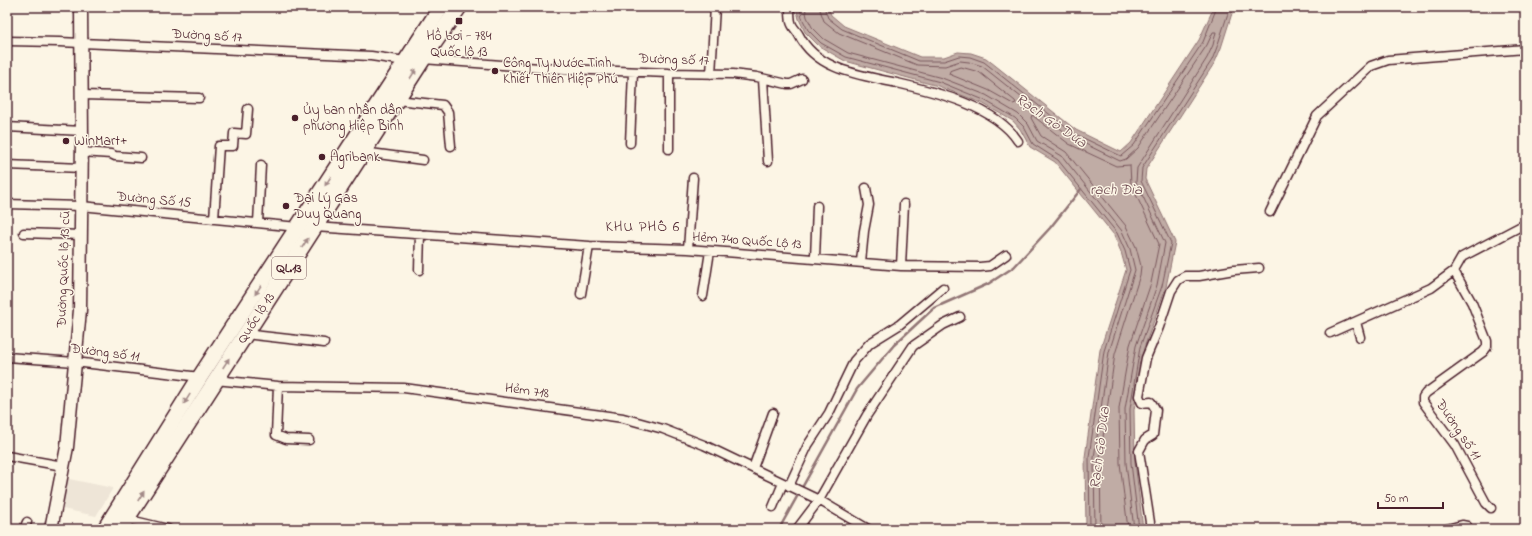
<svg xmlns="http://www.w3.org/2000/svg" width="1532" height="536" font-family="'Indie Flower',sans-serif">
<style>
.built{fill:#eee5d7}
.water{fill:#c0aca5;stroke:#917474}
.lines{fill:none;stroke-linecap:round;stroke-linejoin:round}
.shore{stroke:#79575c;stroke-width:1}
.stream{stroke:#917474;stroke-width:2.5}
.street-casing{stroke:#4a1f2b;stroke-width:11}
.secondary-casing{stroke:#4a1f2b;stroke-width:15}
.highway-casing{stroke:#4a1f2b;stroke-width:18}
.street{stroke:#fcf5e5;stroke-width:8}
.secondary{stroke:#fcf5e5;stroke-width:12}
.highway{stroke:#fcf5e5;stroke-width:15}
.oneway{fill:#a38a88}
.poi-dot{fill:#4a1f2b;stroke:#fcf5e5;stroke-width:1.5}
.labels{text-anchor:middle;dominant-baseline:central;stroke-width:3;stroke-linejoin:round;paint-order:stroke}
.shield{fill:#fcf5e5;stroke:#7f5f63;stroke-width:1}
.shield-label{font-size:13px;font-weight:bold;fill:#4a1f2b}
.street-label{font-size:14px;fill:#4a1f2b;stroke:#fcf5e5}
.poi-label{font-size:14px;fill:#4a1f2b;stroke:#fcf5e5;text-anchor:start}
.water-label{font-size:15px;font-style:italic;fill:#6d4950;stroke:#fcf5e5}
.neighbourhood-label{font-size:15px;letter-spacing:1px;fill:#4a1f2b;stroke:#fcf5e5}
</style>
<rect width="100%" height="100%" fill="#fcf5e5"/>
<filter id="ink" filterUnits="userSpaceOnUse"><feTurbulence type="fractalNoise" baseFrequency=".025" numOctaves="2"/><feDisplacementMap in="SourceGraphic" scale="8" xChannelSelector="R" yChannelSelector="G"/><feConvolveMatrix kernelMatrix="1 2 1 2 8 2 1 2 1" color-interpolation-filters="sRGB"/></filter>
<g filter="url(#ink)">
<!-- built -->
<path class="built" d="M64 478 113 488 96 516 58 508Z"/>
<!-- water -->
<path class="water" d="M796 7H828L831 15 844 26 920 57H944L958 52 971 53 986 58 1076 130 1121 152 1131 143 1199 40 1214 7H1234L1221 48 1215 62 1146 169 1145 179 1175 242 1166 287 1144 348 1134 410 1135 462 1143 529H1086L1085 457 1100 350 1126 270 1121 252 1114 235 1055 162 1030 147 1020 129 1013 121 982 103 938 86 845 61 819 46 805 32 799 19Z"/>
<g class="lines">
<!-- shore -->
<path class="shore" d="M800 7 802 18 808 30 821 43 846 57 940 82 984 100 1015 118 1024 127 1033 144 1058 160 1117 233 1125 251 1130 270 1104 351 1089 457 1090 529
M805 7 807 17 812 27 824 39 848 53 942 78 986 95 1018 114 1028 124 1037 141 1062 156 1122 231 1130 249 1135 270 1109 352 1094 458 1095 529
M819 7 824 21 839 33 917 65 945 66 960 61 969 62 982 66 1071 137 1120 161 1126 159 1138 148 1207 45 1213 32H1216L1213 45 1207 58 1137 168 1136 182 1165 243 1157 285 1136 346 1125 409 1126 463 1134 529
M824 7 828 18 842 29 919 61H944L959 56 970 57 984 62 1073 133 1121 156 1134 145 1203 42 1217 7
M961 67 979 72 1015 101 1016 103 1013 104 988 90 949 74 950 71Z
M1101 529 1100 458 1115 354 1140 275 1141 266 1136 247 1126 226 1066 152 1041 136 1031 118 1032 115 1069 144 1116 166 1130 165 1131 184 1159 244 1151 283 1130 345 1119 408 1120 463 1128 529
M1139 529 1131 463 1130 409 1140 347 1162 286 1171 243 1141 181 1142 168 1212 60 1217 47 1230 7"/>
<!-- stream -->
<path class="stream" d="M779 529 857 389 894 345 934 308 988 284 1014 267 1050 228 1081 189"/>
<defs>
<path id="street" d="M790 7C790 12 790 18 791 22 792 27 797 31 799 35 817 71 862 75 897 83 936 92 995 106 1018 141
M7 41 59 42 371 56 405 61
M423 59 540 68 669 73 733 74 757 77 787 84H791L802 79
M711 74 715 7
M763 79 768 161
M82 95 199 98
M397 100 443 105 448 112 451 146
M7 127 82 131
M630 143 633 72
M669 149V73
M82 152 111 154 115 156 141 158
M363 152 423 160
M7 165 82 168
M7 204 81 206 298 227
M1270 212 1317 116 1371 66 1388 60 1525 49
M214 219 219 146H233L234 133 246 134 248 109
M258 223 261 165
M315 227 589 246 688 249 901 266 980 267 990 266 1006 255
M24 233 81 235
M688 249 693 178
M815 259 817 206
M861 262 864 231 869 205 866 188
M901 266 904 204
M419 270 420 234
M1454 271 1472 303 1487 341V347L1483 352 1426 393 1423 397V402L1455 445 1486 503 1491 508
M581 294 589 246
M703 296 710 251
M1356 322 1360 337
M1330 333 1431 288 1454 271 1462 257 1525 224
M245 334 324 343
M7 357 75 362 200 377
M215 380 278 386 404 388 623 418 663 429 704 445 819 500 868 529
M278 386 276 435 286 439 309 440
M7 456 63 466
M753 468 773 413
M789 486 808 445 829 413 854 361 870 343 899 325 943 288
M773 507 783 483
M126 519 168 529
M24 529 27 522
M797 529 819 500 867 415 913 346 943 325 960 317
M1151 529 1139 451 1145 440 1153 435 1156 410 1151 402 1142 403 1139 396 1146 358 1159 327 1171 291 1178 280 1185 276H1199L1234 270 1259 268
M1447 529 1462 525 1467 526"/>
<path id="secondary" d="M51 529 67 447 80 310 82 140 81 7"/>
<g id="highway">
<path d="M105 529 200 377 441 7"/>
<path id="s1" d="M120 529 423 59 459 7"/>
</g>
</defs>
<!-- street casing -->
<use href="#street" class="street-casing"/>
<!-- secondary casing -->
<use href="#secondary" class="secondary-casing"/>
<!-- highway casing -->
<use href="#highway" class="highway-casing"/>
<!-- street -->
<use href="#street" class="street"/>
<!-- secondary -->
<use href="#secondary" class="secondary"/>
<!-- highway -->
<use href="#highway" class="highway"/>
</g>
<!-- one-way arrows -->
<defs><path id="oneway-solid" d="M-6-.8H1V-3.2L6.5 0L1 3.2V.8H-6Z"/></defs>
<g class="oneway">
<use href="#oneway-solid" transform="translate(413 74) rotate(-57)"/>
<use href="#oneway-solid" transform="translate(328 181) rotate(123)"/>
<use href="#oneway-solid" transform="translate(305 243) rotate(-57)"/>
<use href="#oneway-solid" transform="translate(258 290) rotate(123)"/>
<use href="#oneway-solid" transform="translate(226 363) rotate(-57)"/>
<use href="#oneway-solid" transform="translate(187 399) rotate(122)"/>
<use href="#oneway-solid" transform="translate(141 496) rotate(-57)"/>
</g>
</g>
<!-- markers -->
<g class="poi-dot">
<rect x="455" y="17" width="8" height="8" rx="2"/>
<circle cx="495" cy="71" r="4"/>
<circle cx="295" cy="118" r="4"/>
<circle cx="66" cy="141" r="4"/>
<circle cx="322" cy="157" r="4"/>
<circle cx="286" cy="206" r="4"/>
</g>
<g class="labels">
<!-- shield labels -->
<rect class="shield" x="272" y="257" width="34" height="22" rx="3"/>
<g class="shield-label">
<text x="289" y="268">QL.13</text>
</g>
<!-- street labels -->
<g class="street-label">
<text transform="translate(207 36) rotate(3)">Đường số 17</text>
<text transform="translate(674 60) rotate(2)">Đường số 17</text>
<text transform="translate(154 200) rotate(5)">Đường Số 15</text>
<text transform="translate(747 241) rotate(4)">Hẻm 740 Quốc Lộ 13</text>
<text transform="translate(64 269) rotate(-88)">Đường Quốc lộ 13 cũ</text>
<text stroke="none"><textPath href="#s1" startOffset="251">Quốc lộ 13</textPath></text>
<text transform="translate(105 353) rotate(7)">Đường số 11</text>
<text transform="translate(527 391) rotate(8)">Hẻm 718</text>
<text transform="translate(1458 430) rotate(56)">Đường số 11</text>
</g>
<!-- poi labels -->
<g class="poi-label">
<text x="459" y="36" text-anchor="middle">Hồ bơi - 784<tspan x="459" dy="16">Quốc lộ 13</tspan></text>
<text x="503" y="63">Công Ty Nước Tinh<tspan x="503" dy="16">Khiết Thiên Hiệp Phú</tspan></text>
<text x="303" y="110">Ủy ban nhân dân<tspan x="303" dy="16">phường Hiệp Bình</tspan></text>
<text x="74" y="141">WinMart+</text>
<text x="330" y="157">Agribank</text>
<text x="294" y="198">Đại Lý Gas<tspan x="294" dy="16">Duy Quang</tspan></text>
</g>
<!-- water labels -->
<g class="water-label">
<text transform="translate(1051 121) rotate(35)">Rạch Gò Dưa</text>
<text x="1116" y="190">rạch Đìa</text>
<text transform="translate(1100 448) rotate(-83)">Rạch Gò Dưa</text>
</g>
<!-- neighbourhood labels -->
<g class="neighbourhood-label">
<text x="643" y="227">KHU PHỐ 6</text>
</g>
</g>
<!-- margin -->
<rect width="1532" height="536" fill="none" stroke="#fcf5e5" stroke-width="24"/>
<rect x="12" y="12" width="1508" height="512" fill="none" stroke="#4a1f2b" stroke-width="1.5" filter="url(#ink)"/>
<!-- scale -->
<path d="M1378 502v6h65v-6" fill="none" stroke="#4a1f2b" stroke-width="2"/>
<text x="1384" y="502" font-size="12" fill="#4a1f2b" stroke="#fcf5e5" stroke-width="3" paint-order="stroke">50 m</text>
</svg>
